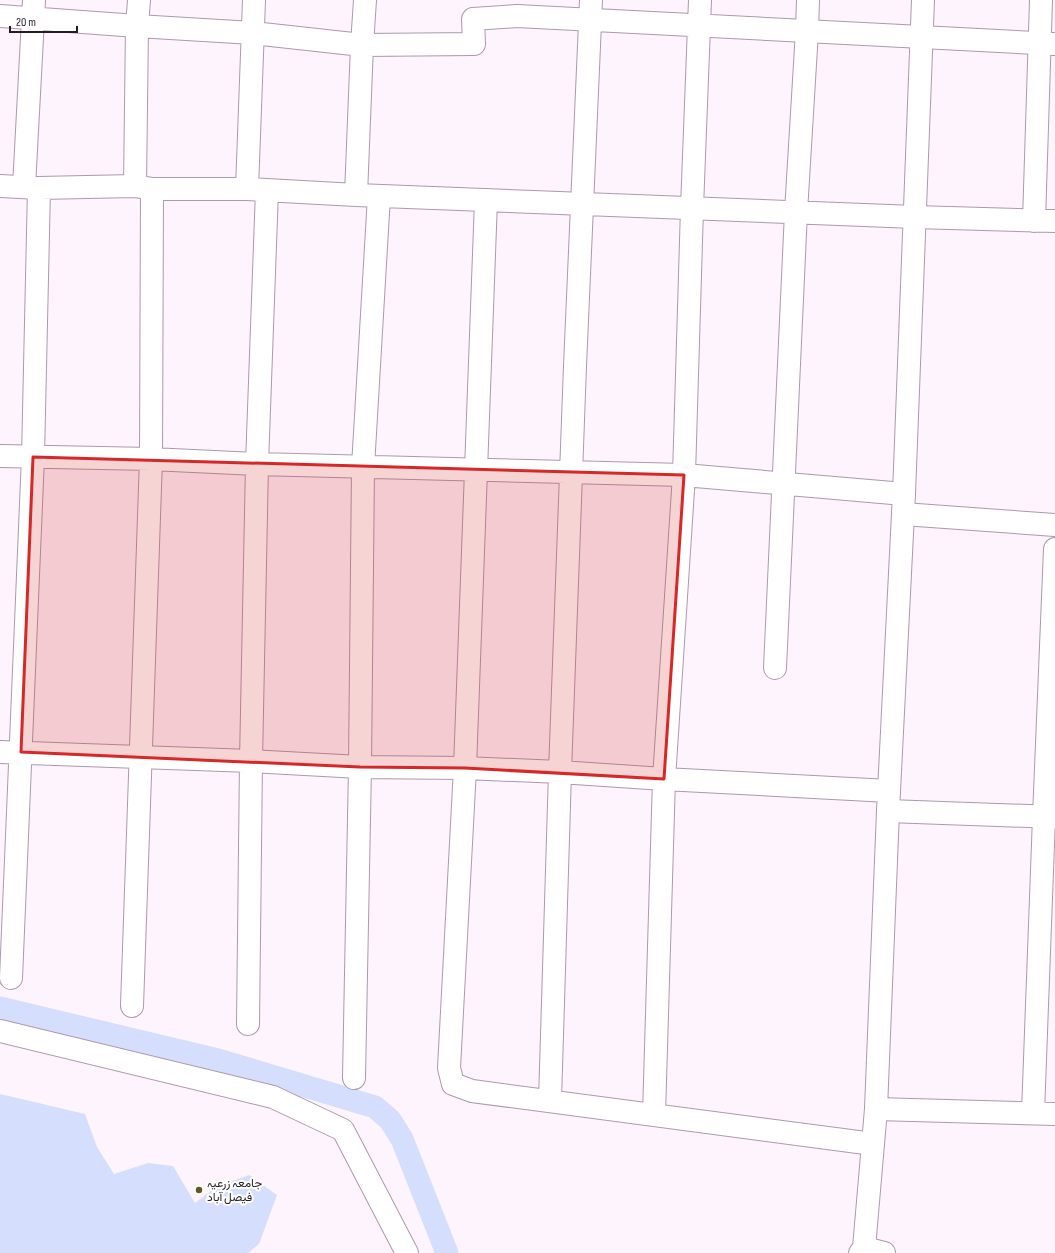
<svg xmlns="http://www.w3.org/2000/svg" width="1055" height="1253" font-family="'Sofia Sans Condensed',Vazirmatn,sans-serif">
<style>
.water{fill:#d5defd}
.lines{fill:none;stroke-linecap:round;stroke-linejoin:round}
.canal{stroke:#d5defd;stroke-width:23}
.street-casing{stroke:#ad98ad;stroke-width:24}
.secondary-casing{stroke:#ad98ad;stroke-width:24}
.street{stroke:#fff;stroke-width:22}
.secondary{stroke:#fff;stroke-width:22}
.marked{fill:#d62828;fill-opacity:0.2;stroke:#d62828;stroke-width:3;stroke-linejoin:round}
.poi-dot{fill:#615925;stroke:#fff;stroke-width:1.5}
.labels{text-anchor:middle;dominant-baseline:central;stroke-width:4;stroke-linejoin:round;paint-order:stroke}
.poi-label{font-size:12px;fill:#241c24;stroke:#fff;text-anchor:start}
</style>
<rect width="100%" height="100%" fill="#fdf4fd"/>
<!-- water -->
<path class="water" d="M0 1094 85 1114 97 1147 114 1174 148 1163 173 1166 195 1203 216 1187 249 1175 277 1195 259 1244 248 1253H0Z"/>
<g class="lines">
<!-- canal -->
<path class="canal" d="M0 1008 218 1060 375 1107 390 1120 402 1139 447 1253"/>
<defs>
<path id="street" d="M0 16 137 26 253 33 362 45 474 44 473 19 517 16 1055 44
M0 186 39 188 135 186 152 189H247L356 195 915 217 1055 221
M135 186 137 26 139 0
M24 187 34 0
M247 189 254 0
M356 195 362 45 365 0
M486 200 465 768 449 1068 453 1084 472 1091 873 1144
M1034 221 1041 0
M0 456 151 459 257 464 684 475 904 494
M903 514 1055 525
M775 668 796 212 807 31 808 0
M0 752 251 761 360 767 465 768 560 772 664 779 889 791
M888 811 1055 817
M11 978 33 457 39 188
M132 1006 151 459 152 189
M248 1024 251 761 257 464 267 190
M0 1031 273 1097 343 1130 407 1253
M354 1078 360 767 363 467 379 196
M550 1101 560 772 575 366 591 0
M876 1109 1055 1114
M1033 1113 1044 817 1055 549
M654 1115 664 779 684 475 692 208 700 0
M864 1248 884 1253"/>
<path id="secondary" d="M860 1253 864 1248 876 1109 888 811 904 494 923 0"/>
</defs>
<!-- street casing -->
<use href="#street" class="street-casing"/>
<!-- secondary casing -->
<use href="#secondary" class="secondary-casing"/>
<!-- street -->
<use href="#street" class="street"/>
<!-- secondary -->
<use href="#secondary" class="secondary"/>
</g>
<!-- marked area -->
<path class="marked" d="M33 457 684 475 664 779 465 768 360 767 21 752Z"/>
<!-- markers -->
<circle class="poi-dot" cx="199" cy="1190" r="4"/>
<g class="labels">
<!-- poi labels -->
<g class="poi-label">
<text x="207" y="1183">جامعہ زرعیہ<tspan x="207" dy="14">فیصل آباد</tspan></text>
</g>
</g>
<!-- scale -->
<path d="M10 26v6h67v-6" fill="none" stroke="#241c24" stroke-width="2"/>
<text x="16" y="26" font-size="12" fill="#241c24" stroke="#ffffff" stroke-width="3" paint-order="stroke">20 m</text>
</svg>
